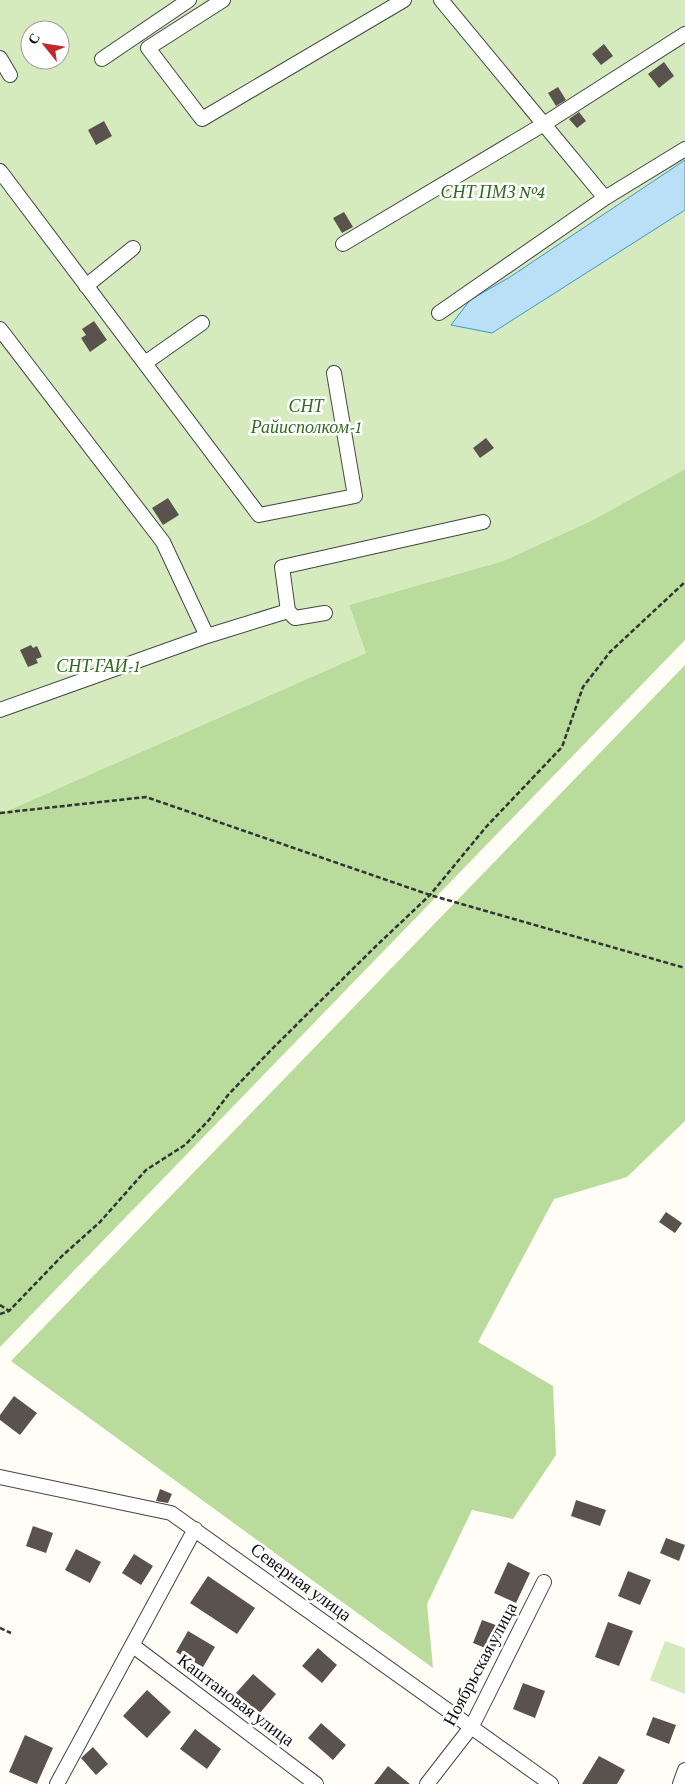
<svg xmlns="http://www.w3.org/2000/svg" width="685" height="1784" font-family="'Crimson Pro',serif">
<style>
.green{fill:#d5ebbd;fill-rule:evenodd}
.forest{fill:#b9dc9c}
.water{fill:#b9e0f7;stroke:#3f96cf}
.building{fill:#5a524d}
.lines{fill:none;stroke-linecap:round;stroke-linejoin:round}
.minor-casing{stroke:#444;stroke-width:16}
.path{stroke:#333;stroke-width:2.5;stroke-dasharray:5 2.5;stroke-linecap:butt}
.minor{stroke:#fff;stroke-width:14}
.labels{text-anchor:middle;dominant-baseline:central;stroke-width:5;stroke-linejoin:round;paint-order:stroke}
.park-label{font-size:18px;font-style:italic;fill:#2f6b1f;stroke:#fff}
.street-label{font-size:18px;fill:#111;stroke:#fff}
</style>
<rect width="100%" height="100%" fill="#fffdf5"/>
<!-- green -->
<path class="green" d="M0 0H685V469L593 520 503 561 349 605 366 653 0 814ZM30 30H60V60H30Z
M665 1641 685 1648V1694L650 1680Z"/>
<!-- forest -->
<path class="forest" d="M685 469V640L0 1347V814L366 653 349 605 503 561 593 520Z
M685 665V1121L627 1177 554 1199 478 1342 553 1386 556 1455 513 1519 472 1510 427 1604 433 1668 11 1361Z"/>
<!-- water -->
<path class="water" d="M685 160V210L492 333 451 325 470 300 510 277Z"/>
<!-- building -->
<path class="building" d="M604 44 613 56 601 65 592 54Z
M664 62 674 76 659 88 648 74Z
M558 87 566 100 556 106 548 93Z
M579 112 586 121 577 128 569 119Z
M104 121 112 136 96 145 88 130Z
M344 212 353 227 342 233 333 218Z
M94 321 107 340 90 352 81 338 86 335 82 329Z
M486 438 494 448 480 458 473 448Z
M168 498 179 515 163 525 152 508Z
M31 645 33 648 37 646 42 657 36 659 38 663 28 667 20 650Z
M666 1212 682 1223 675 1233 659 1222Z
M14 1396 37 1413 20 1435 0 1420V1415Z
M160 1489 172 1494 168 1503 156 1501Z
M576 1500 606 1510 600 1526 571 1516Z
M33 1526 53 1533 46 1553 26 1546Z
M666 1538 685 1545 679 1561 660 1553Z
M76 1549 101 1562 90 1583 65 1570Z
M134 1554 153 1566 141 1585 122 1573Z
M508 1562 530 1573 516 1603 494 1593Z
M628 1571 651 1580 640 1605 618 1596Z
M208 1576 255 1608 237 1634 190 1603Z
M482 1620 504 1628 495 1652 473 1643Z
M608 1622 633 1631 619 1666 595 1657Z
M188 1631 215 1647 203 1667 176 1652Z
M318 1648 337 1665 322 1683 302 1666Z
M253 1674 276 1694 260 1713 236 1693Z
M523 1683 545 1691 535 1718 513 1709Z
M147 1690 171 1712 147 1738 123 1716Z
M653 1717 676 1725 669 1744 646 1735Z
M321 1723 346 1745 333 1760 308 1738Z
M195 1729 221 1749 207 1769 180 1749Z
M25 1735 53 1748 37 1784 9 1772Z
M93 1747 108 1764 96 1775 81 1758Z
M599 1756 625 1770 617 1784H582Z
M388 1766 410 1784H374Z"/>
<g class="lines">
<defs>
<path id="minor" d="M223 0 148 48 202 119 404 0
M441 0 605 198
M0 58 10 75
M102 59 189 0
M0 171 259 515 355 496 334 373
M343 244 544 124 685 34
M86 286 133 248
M439 313 605 198 685 149
M0 329 163 542 207 636
M145 363 202 323
M288 611 282 567 483 522
M0 710 207 636 288 611 295 618 325 613
M0 1477 171 1513 551 1784
M132 1645 316 1784
M57 1784 195 1529
M427 1784 472 1726 544 1582
M680 1784 685 1770"/>
</defs>
<!-- minor casing -->
<use href="#minor" class="minor-casing"/>
<!-- path -->
<path class="path" d="M0 813 146 797 430 895 685 968
M0 1305 9 1311
M0 1314 9 1311 62 1256 100 1222 146 1170 185 1145 209 1120 228 1095 272 1049 375 947 430 895 486 827 562 747 583 687 610 652 685 582
M0 1628 11 1633"/>
<!-- minor -->
<use href="#minor" class="minor"/>
</g>
<g class="labels">
<!-- park labels -->
<g class="park-label">
<text x="493" y="192">СНТ ПМЗ №4</text>
<text x="306" y="406">СНТ<tspan x="306" dy="21">Райисполком-1</tspan></text>
<text x="98" y="666">СНТ ГАИ-1</text>
</g>
<!-- street labels -->
<g class="street-label">
<text transform="translate(301 1582) rotate(36)">Северная улица</text>
<text transform="translate(480 1664) rotate(-62)">Ноябрьская улица</text>
<text transform="translate(236 1700) rotate(37)">Каштановая улица</text>
</g>
</g>
<!-- north arrow -->
<g transform="translate(45 45) rotate(300)"><circle r="24" fill="#ffffff" stroke="#a0a0a0"/>
<path d="M0-4L9 19L0 12L-9 19Z" fill="#c4262e"/>
<text y="-8" font-size="14" font-weight="bold" text-anchor="middle" fill="#111111">С</text>
</g>
</svg>
